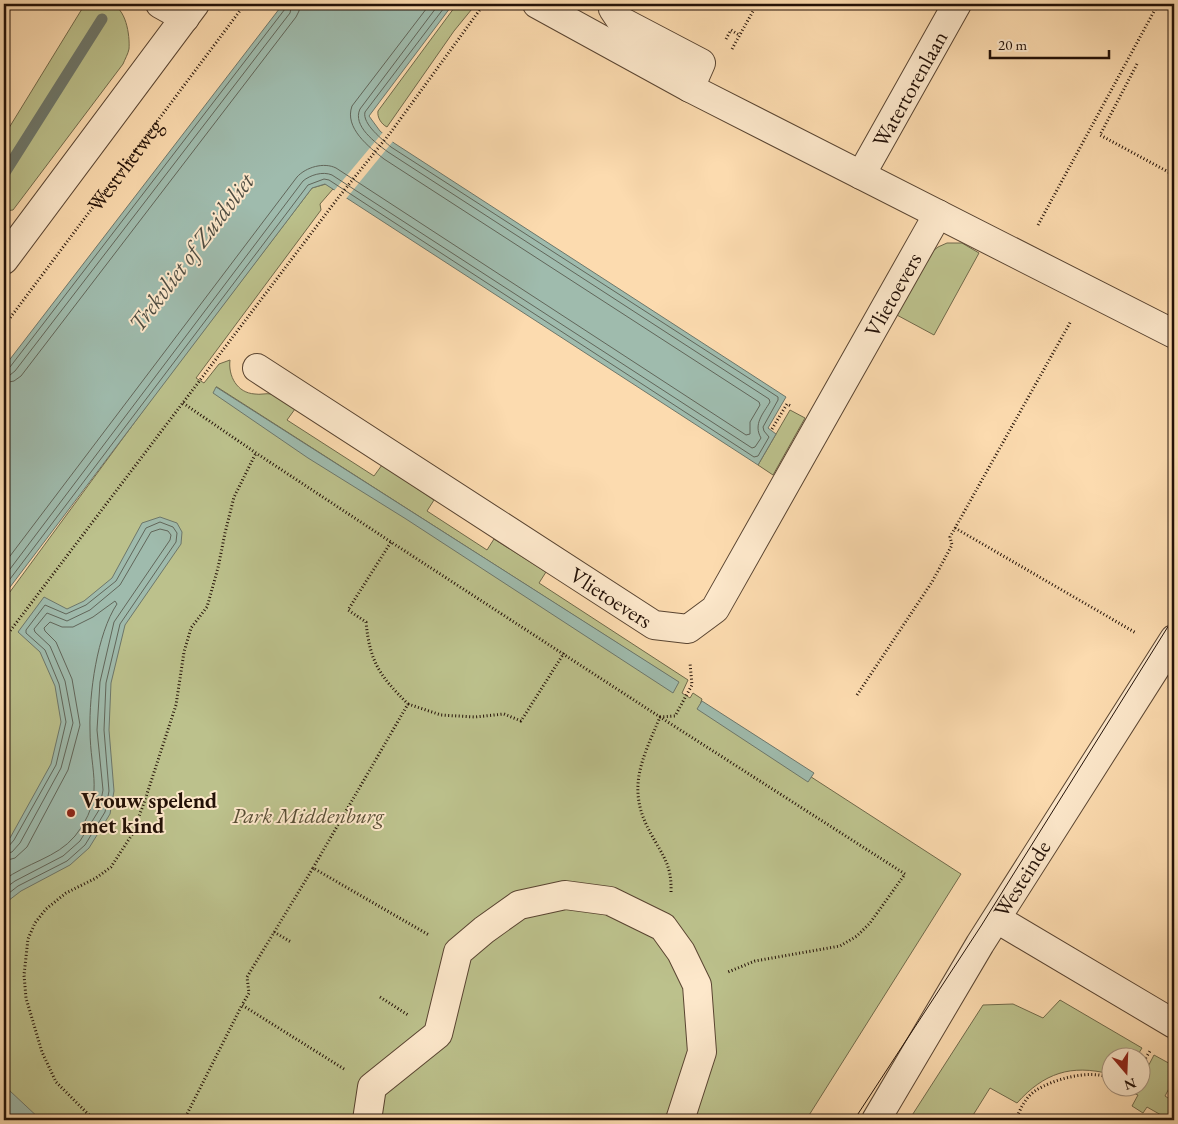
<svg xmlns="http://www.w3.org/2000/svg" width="1178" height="1124" font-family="'EB Garamond',serif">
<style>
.green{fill:#bcc18c;stroke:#70694a;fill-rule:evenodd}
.water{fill:#9fbbad;stroke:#6d776b}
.pier{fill:#fcdbaf}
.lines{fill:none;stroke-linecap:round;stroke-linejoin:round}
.shore{stroke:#61665a;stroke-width:1}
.stream{stroke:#6d776b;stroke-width:11}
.minor-casing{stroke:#594431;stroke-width:30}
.path{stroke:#231107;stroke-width:3;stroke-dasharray:1 2.5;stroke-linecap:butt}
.minor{stroke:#fde8cb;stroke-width:28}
.tram{stroke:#231107;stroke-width:1}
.poi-dot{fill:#8f2418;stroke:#fde8cb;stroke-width:2}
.labels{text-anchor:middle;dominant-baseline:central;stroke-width:4;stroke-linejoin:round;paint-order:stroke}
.street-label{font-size:22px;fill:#231107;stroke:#fde8cb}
.poi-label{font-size:22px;font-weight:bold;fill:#231107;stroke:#fde8cb;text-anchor:start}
.park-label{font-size:22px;font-style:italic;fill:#594f36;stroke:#fde8cb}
.water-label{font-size:24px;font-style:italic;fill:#4e4c41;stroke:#fde8cb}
</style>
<rect width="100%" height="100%" fill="#fcdbaf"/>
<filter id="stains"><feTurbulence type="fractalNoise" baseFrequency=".004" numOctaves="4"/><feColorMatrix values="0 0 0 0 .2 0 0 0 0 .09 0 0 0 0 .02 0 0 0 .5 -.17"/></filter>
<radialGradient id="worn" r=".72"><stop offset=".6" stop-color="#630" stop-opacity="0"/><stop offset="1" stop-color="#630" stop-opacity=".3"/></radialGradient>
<!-- green -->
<path class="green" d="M85 4C93 4 102 2 110 4 126 7 130 35 129 49 128 54 125 59 123 64L13 210 4 211V136Z
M457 4H476L454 31 387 127C381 124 377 117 378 111Z
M326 184 333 189 320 204 321 210 196 378 204 383 219 364 230 360C228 376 237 393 255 394 260 395 266 393 271 394 278 396 288 405 295 409L287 420 374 476 382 465 434 500 427 511 487 550 494 539 546 572 539 583 688 680 682 693 690 698 693 693 702 699 700 705 961 874 806 1120H4V600L162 385 312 188ZM216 387H217L678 682Z
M947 243H962L979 253 934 335 895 314 929 254 938 247Z
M790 410 805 418 773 475 758 465Z
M1060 1000 1142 1048 1137 1056H1110V1074C1071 1064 1044 1073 1017 1103L990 1088 970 1120H909L983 1005 1013 1004 1043 1018Z
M1154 1055 1174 1066V1079L1165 1096 1174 1102V1107L1168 1119 1147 1107 1143 1113 1132 1106 1138 1095 1133 1093 1137 1087 1140 1086 1141 1080Z"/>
<!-- water -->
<path class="water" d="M283 4H453L369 116 380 131 394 143 786 397 768 428 776 434 758 465 325 184 312 188 4 595V367Z
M216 387 679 682 673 693 406 519 308 458 213 393Z
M160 517 177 523 182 532 181 544 125 625 111 683 109 730 114 791 110 814 89 848 70 865 21 891 4 904V844L10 838 51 764 61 722 55 686 40 652 18 632 44 597 67 609 84 601 112 578 142 523Z
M702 701 814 773 808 782 697 709Z
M4 1082 10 1091 41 1120H4Z"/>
<!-- pier -->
<path class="pier" d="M384 131 394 140 345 200 333 192Z"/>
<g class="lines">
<!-- shore -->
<path class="shore" d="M4 370 10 367 285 9 286 4
M4 376 10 375 15 371 290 13 292 4
M4 383 14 381 21 376 296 17 299 11 300 4
M4 564 297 177C306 167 324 162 336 168L746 435 750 434V422L760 405 759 402 384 159C369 147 344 128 352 106L430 4
M4 577 303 181C310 175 323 171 332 175L752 448 755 447 761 438C753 424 763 414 770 402L769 399 388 152C376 143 352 126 360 109L439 4
M4 587 308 185 324 179 329 180 754 457 758 456 769 437 764 431 763 427 778 400V397L391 147C383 140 362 124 365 112L447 4
M4 847H8L14 840 56 765 66 722 59 684 45 650 26 633V630L45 605 66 614 86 605 116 581 146 528 160 522 173 527 177 533 176 542 120 624 106 683 104 730 109 791 105 812 85 845 67 861 18 886 4 897
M4 854 12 852 20 843 61 768 73 723 65 681 50 646 35 632 34 629 47 613 67 621 90 610 120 585 151 532 160 529 168 531 171 535 170 540 114 622 100 682 97 730 103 790 99 810 80 841 63 856 15 881 4 889
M4 861 15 858 27 847 68 770 80 725 72 679 56 642 45 631 44 628 50 622 62 627H73L93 617 115 601 117 604C97 634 89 694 90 730 90 773 106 797 75 836 57 858 26 863 4 880"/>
<!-- stream -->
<path class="stream" d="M4 174 102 19"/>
<defs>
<g id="minor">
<path d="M160 4 185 18"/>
<path d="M537 4 690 88 1174 334"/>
<path d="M616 4 613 9 621 21 701 63 690 88"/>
<path id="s2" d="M861 175 957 4"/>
<path d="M4 260 195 4"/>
<path id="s3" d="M257 368 654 625 688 629 715 609 938 214"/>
<path d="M997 919 1174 1024"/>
<path d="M367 1120 372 1087 438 1034 458 952 484 930 519 905 565 895 610 901 663 927 681 952 697 985 702 1052 680 1120"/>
<path id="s4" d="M876 1120 980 944 1174 639"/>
</g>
</defs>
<!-- minor casing -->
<use href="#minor" class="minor-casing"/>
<!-- path -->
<g class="path">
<path d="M726 39 731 30 739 35"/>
<path d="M732 49 757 4"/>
<path d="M1137 64 1100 135 1174 175"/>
<path d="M1038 225 1158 4"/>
<path id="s1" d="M4 326 245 4"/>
<path d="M183 403 256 453 391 542 660 717 905 874 870 923 857 936 840 946 755 961 728 972"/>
<path d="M772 429 787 404 791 406"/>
<path d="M955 528 1136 633"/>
<path d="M4 639 338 198 391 132 484 4"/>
<path d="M857 695 932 582 952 545 950 537 1071 321"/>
<path d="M408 704 441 715 475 717 504 714 521 721 564 653"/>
<path d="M313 868 408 704C380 676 370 663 366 622L348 610 391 542"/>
<path d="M671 892C672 864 662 855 650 832 626 788 642 760 660 717L675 716 692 685 690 663"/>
<path d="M274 932 291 942"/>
<path d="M380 997 408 1015"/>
<path d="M1140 1067 1150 1051"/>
<path d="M344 1069 242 1005 249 993 247 977 313 868 429 935"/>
<path d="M1127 1086H1129"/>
<path d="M94 1120 56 1082 42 1052 26 998 24 975 28 939 35 923 46 909 66 893 96 878 111 867 133 833 145 800 176 705 184 652 191 628 207 607 218 568 225 533 234 497 256 453"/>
<path d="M184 1120 242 1005"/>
<path d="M1016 1120C1020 1109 1025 1098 1035 1091 1053 1079 1090 1069 1110 1078"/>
</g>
<!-- minor -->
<use href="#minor" class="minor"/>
<!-- tram -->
<path class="tram" d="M854 1120 981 926 1174 617"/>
</g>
<!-- markers -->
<circle class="poi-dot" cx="71" cy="813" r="5"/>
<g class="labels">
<!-- street labels -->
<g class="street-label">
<text stroke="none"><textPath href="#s2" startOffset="99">Watertorenlaan</textPath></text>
<text stroke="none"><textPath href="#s1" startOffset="201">Westvlietweg</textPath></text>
<text stroke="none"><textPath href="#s3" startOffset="902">Vlietoevers</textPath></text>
<text stroke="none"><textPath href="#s3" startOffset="422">Vlietoevers</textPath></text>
<text stroke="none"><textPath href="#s4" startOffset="282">Westeinde</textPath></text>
</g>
<!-- poi labels -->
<g class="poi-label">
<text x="81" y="800">Vrouw spelend<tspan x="81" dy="25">met kind</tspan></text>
</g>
<!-- park labels -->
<g class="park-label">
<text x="308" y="815">Park Middenburg</text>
</g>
<!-- water labels -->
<g class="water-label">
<text transform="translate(191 252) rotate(-53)">Trekvliet of Zuidvliet</text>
</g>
</g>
<!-- margin -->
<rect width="1178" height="1124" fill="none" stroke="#fcdbaf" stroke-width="20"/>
<rect x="5" y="5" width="1168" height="1114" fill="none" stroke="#231107" stroke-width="2.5"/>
<rect x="10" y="10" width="1158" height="1104" fill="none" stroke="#231107"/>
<!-- north arrow -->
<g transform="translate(1126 1072) rotate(161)"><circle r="24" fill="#fde8cb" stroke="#a6927d"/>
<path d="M0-4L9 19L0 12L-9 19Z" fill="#8f2418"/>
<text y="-8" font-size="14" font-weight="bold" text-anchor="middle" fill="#231107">N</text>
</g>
<!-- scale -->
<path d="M990 50v8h119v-8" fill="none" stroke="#231107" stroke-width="2.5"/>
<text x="998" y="50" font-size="15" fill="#231107" stroke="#fde8cb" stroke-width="4" paint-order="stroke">20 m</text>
<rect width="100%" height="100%" filter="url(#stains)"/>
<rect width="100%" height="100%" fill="url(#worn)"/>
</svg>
